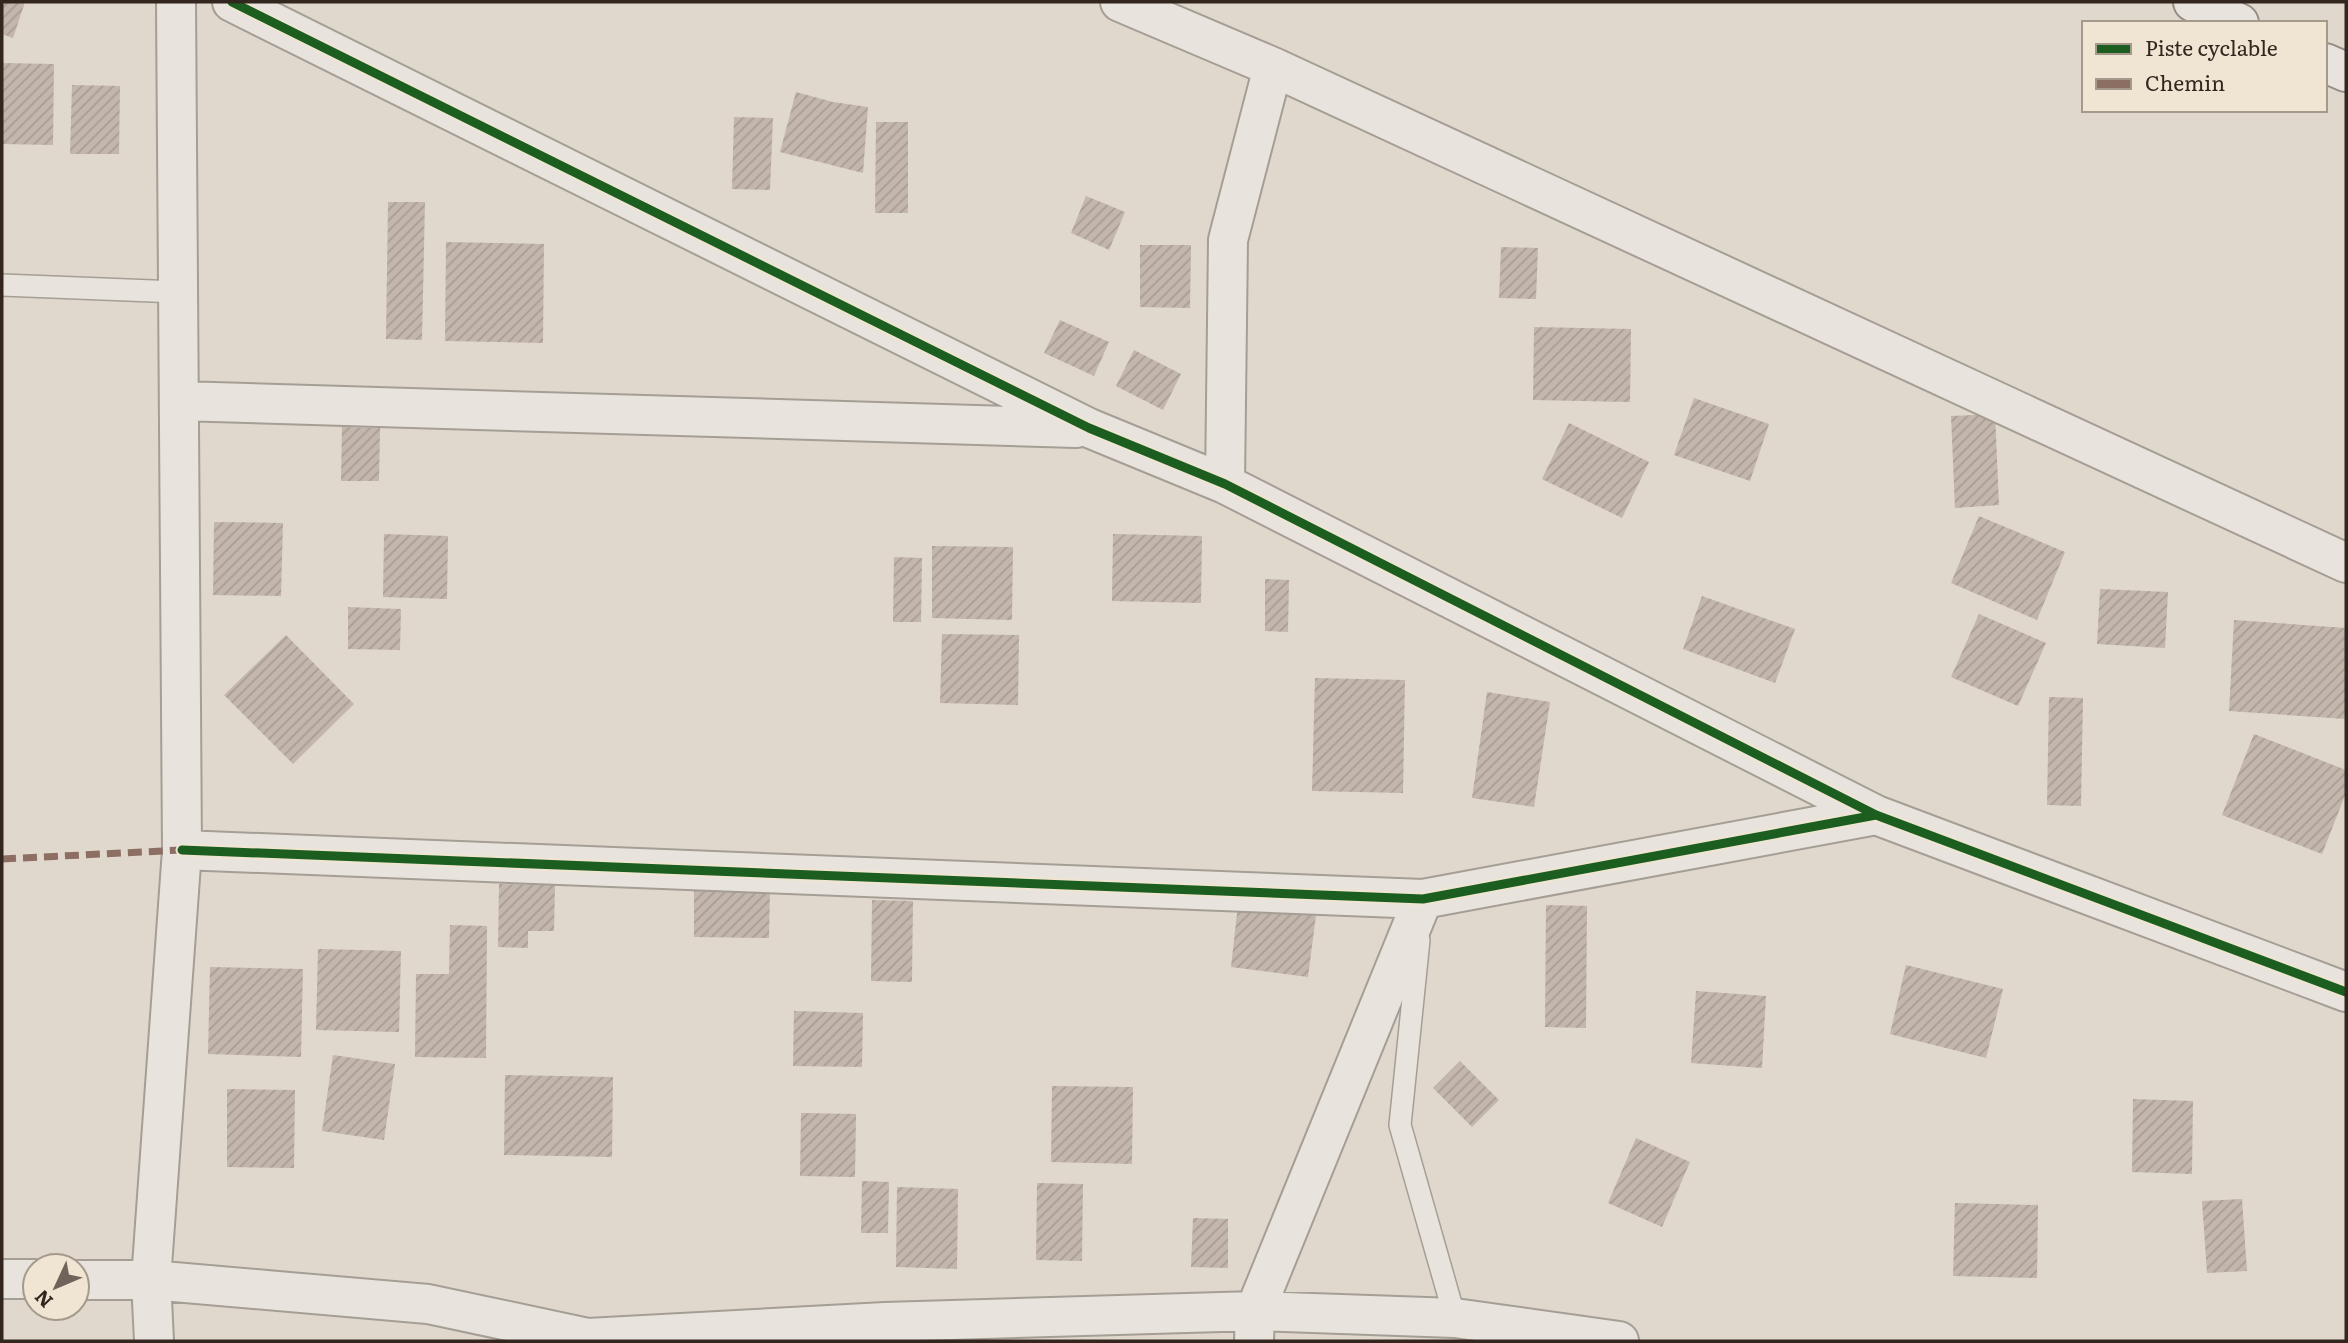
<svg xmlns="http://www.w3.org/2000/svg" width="2348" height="1343" font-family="Literata,serif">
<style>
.building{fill:url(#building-hatch)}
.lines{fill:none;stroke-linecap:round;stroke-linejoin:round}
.lane-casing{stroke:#a59e95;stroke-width:24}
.street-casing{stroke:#a59e95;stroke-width:42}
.secondary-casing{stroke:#958d85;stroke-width:42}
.lane{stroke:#e8e4dd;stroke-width:21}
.street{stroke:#e8e4dd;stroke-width:38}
.secondary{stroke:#e8e4dd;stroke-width:38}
.quiet{stroke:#8d6e63;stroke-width:7;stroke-dasharray:14 7;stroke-linecap:butt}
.cycleway-casing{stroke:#f0e5d2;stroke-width:13}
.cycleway{stroke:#1b5e20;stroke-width:9}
</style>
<defs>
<pattern id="building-hatch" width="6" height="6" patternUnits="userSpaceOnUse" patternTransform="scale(1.75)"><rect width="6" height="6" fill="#c3b6ad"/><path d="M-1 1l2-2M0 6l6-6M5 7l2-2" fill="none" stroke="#a89c94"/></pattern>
</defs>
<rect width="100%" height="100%" fill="#e0d8cc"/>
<!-- building -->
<path class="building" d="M2 2H25L13 38 2 34Z
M2 63 54 64 53 145 2 144Z
M72 85 120 86 119 154H70Z
M796 92 833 102 868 107 863 173 780 152Z
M734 117 773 118 770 190 732 189Z
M876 122H908V213H875Z
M1086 196 1125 212 1109 250 1071 233Z
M388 202H425L422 340 386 339Z
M446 242 544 244 543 343 445 341Z
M1140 245H1191L1190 308 1140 307Z
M1501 247 1538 248 1536 299 1499 298Z
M1060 320 1109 342 1094 376 1044 353Z
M1534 327 1631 329 1630 402 1533 400Z
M1134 350 1181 374 1163 410 1116 386Z
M1694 398 1769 424 1750 481 1674 455Z
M1995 414 1999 505 1955 508 1951 416Z
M1569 423 1649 462 1622 518 1542 479Z
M342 427 380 428 379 481H341Z
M1979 516 2065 552 2037 620 1951 583Z
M214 522 283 523 281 596 213 595Z
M384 534 448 536 447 599 383 597Z
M1113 534 1202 536 1201 603 1112 601Z
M932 546 1013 547 1012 620 932 618Z
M894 557 922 558 921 622H893Z
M1265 579 1289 580 1288 632 1265 631Z
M2100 589 2168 592 2165 648 2097 644Z
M1702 596 1795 629 1775 683 1683 649Z
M348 607 401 609 400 650 348 649Z
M1979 614 2046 643 2018 706 1951 677Z
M2234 620 2346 628V719L2229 711Z
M942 634 1019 635 1018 705 940 703Z
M286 635 354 704 293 764 224 695Z
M1315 678 1405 680 1403 793 1312 791Z
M1487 692 1550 702 1534 807 1472 798Z
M2049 697 2083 698 2081 806 2047 805Z
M2254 734 2346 770V793L2322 854 2222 815Z
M499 884 555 885 554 931H528V948L498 947Z
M694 887 770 889 769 938 694 937Z
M872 900 913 901 912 982 871 981Z
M1238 905 1316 915 1308 977 1231 967Z
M1546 905 1587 906 1586 1028 1545 1027Z
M450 925 487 926 486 1058 415 1057 416 974H449Z
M318 949 401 951 399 1032 316 1030Z
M1906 965 2003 989 1986 1058 1890 1034Z
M210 967 303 969 301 1057 208 1054Z
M1696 991 1766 996 1762 1068 1691 1063Z
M794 1011 863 1013 862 1067 793 1066Z
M333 1055 395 1064 384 1140 322 1131Z
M1460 1061 1499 1100 1472 1127 1433 1088Z
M505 1075 613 1077 612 1157 504 1155Z
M1052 1086 1133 1087 1132 1164 1051 1162Z
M227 1089 295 1090 294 1168 227 1167Z
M2133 1099 2193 1101 2192 1174 2132 1172Z
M801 1113 856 1114 855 1177 800 1176Z
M1636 1138 1690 1162 1662 1227 1608 1203Z
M862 1181 889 1182 888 1233H861Z
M1037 1183 1083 1184 1082 1261 1036 1260Z
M897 1187 958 1189 957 1269 896 1267Z
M2242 1199 2247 1271 2207 1273 2202 1201Z
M1955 1203 2038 1205 2037 1278 1953 1276Z
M1193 1218 1228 1219V1268L1191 1267Z"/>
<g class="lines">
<defs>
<path id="lane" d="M2 285 178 292
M1419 940 1400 1125 1455 1318"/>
<path id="street" d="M232 2 1089 428 1225 484 1876 815 2346 992
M1120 2 1273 67 2346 563
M179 401 1076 428
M1225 484 1228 240 1273 67
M182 850 1423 899 1876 815
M2 1279H35
M77 1280H151L428 1304 588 1338 885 1322 1255 1311 1455 1318 1619 1341
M154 1341 151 1280 182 850 176 2
M1254 1341 1255 1311 1423 899"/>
<path id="secondary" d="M2193 2 2239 23
M2325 63 2346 72"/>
</defs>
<!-- lane casing -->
<use href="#lane" class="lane-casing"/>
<!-- street casing -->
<use href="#street" class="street-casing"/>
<!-- secondary casing -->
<use href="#secondary" class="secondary-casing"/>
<!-- lane -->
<use href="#lane" class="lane"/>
<!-- street -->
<use href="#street" class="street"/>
<!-- secondary -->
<use href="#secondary" class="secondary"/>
<!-- quiet -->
<path class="quiet" d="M2 859 182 850"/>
<defs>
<path id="cycleway" d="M232 2 1089 428 1225 484 1876 815 2346 992
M182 850 1423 899 1876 815"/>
</defs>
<!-- cycleway casing -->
<use href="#cycleway" class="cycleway-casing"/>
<!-- cycleway -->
<use href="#cycleway" class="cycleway"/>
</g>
<!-- border -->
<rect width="2348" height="1343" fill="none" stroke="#32261f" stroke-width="7"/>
<!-- legend -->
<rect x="2082" y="21" width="245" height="91" fill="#f0e5d2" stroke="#a4998a" stroke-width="2"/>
<rect x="2096" y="44" width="35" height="10" fill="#1b5e20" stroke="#a4998a" stroke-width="2"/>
<text x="2145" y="56" font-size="21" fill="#32261f">Piste cyclable</text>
<rect x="2096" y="79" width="35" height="10" fill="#8d6e63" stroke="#a4998a" stroke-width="2"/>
<text x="2145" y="91" font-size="21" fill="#32261f">Chemin</text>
<!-- north arrow -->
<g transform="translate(56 1287) rotate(226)"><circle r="33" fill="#f0e5d2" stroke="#a4998a" stroke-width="2"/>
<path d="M0-5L12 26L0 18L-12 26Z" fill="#6f645c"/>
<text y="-10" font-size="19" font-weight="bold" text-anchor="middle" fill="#32261f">N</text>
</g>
</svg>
